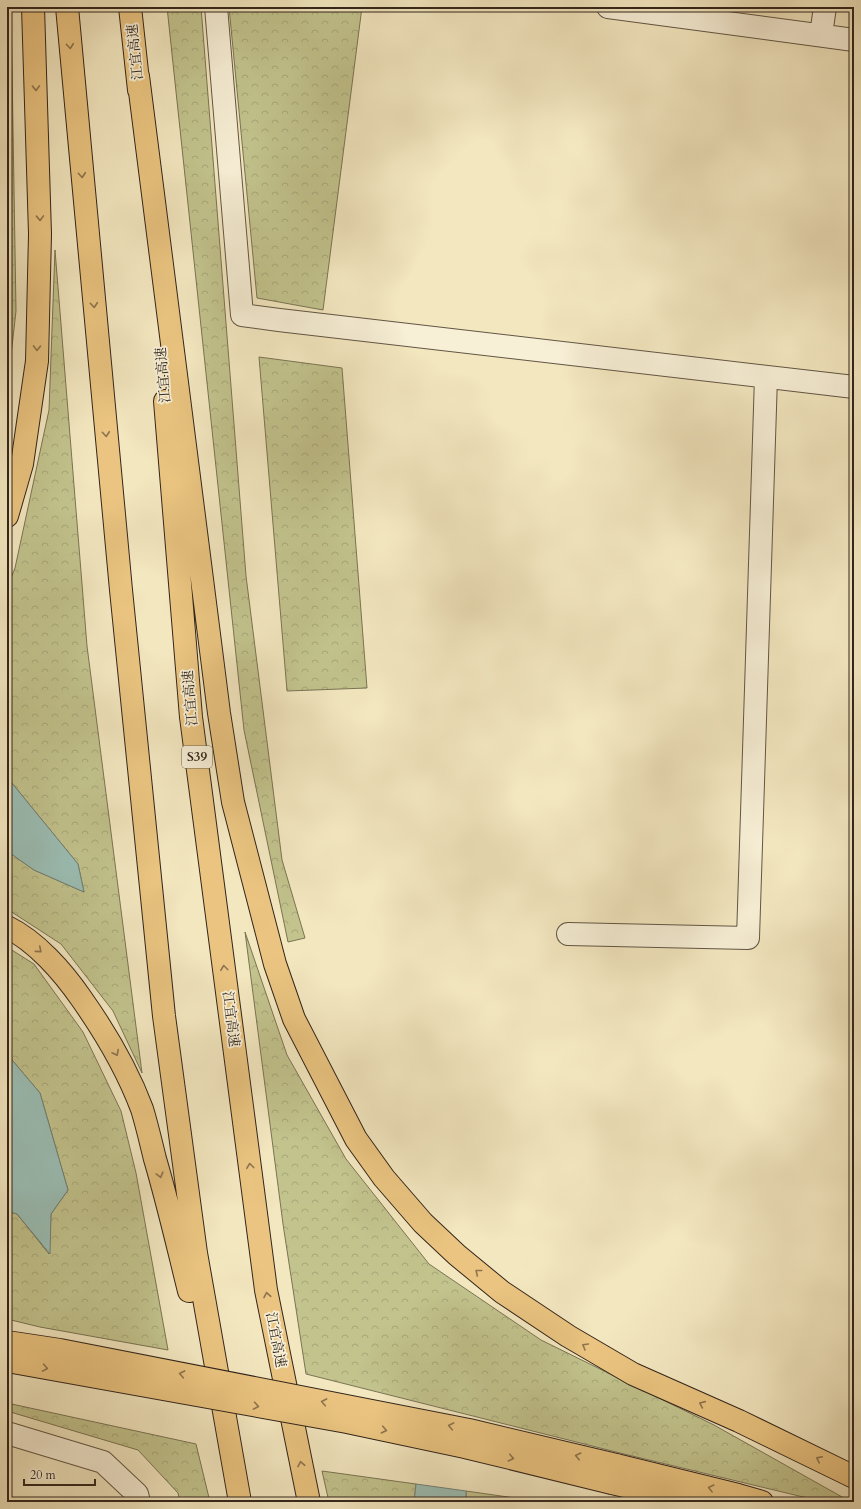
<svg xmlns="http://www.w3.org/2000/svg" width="861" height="1509" font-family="Cardo,'Noto Serif SC',serif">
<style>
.forest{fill:url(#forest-crowns);stroke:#7a7454}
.water{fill:#9bbfb6;stroke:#718178}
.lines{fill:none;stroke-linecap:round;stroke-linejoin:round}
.minor-casing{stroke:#625644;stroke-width:24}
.highway-casing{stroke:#32251b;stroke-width:24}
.minor{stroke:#f7efd6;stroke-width:22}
.highway{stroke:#eac480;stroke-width:22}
.highway-bridge-casing{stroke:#32251b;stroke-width:24;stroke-linecap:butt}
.highway-bridge{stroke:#eac480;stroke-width:22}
.oneway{stroke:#8e744e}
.labels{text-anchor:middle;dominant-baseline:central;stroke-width:3.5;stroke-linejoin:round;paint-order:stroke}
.shield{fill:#f7efd6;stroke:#6d6253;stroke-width:1}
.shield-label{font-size:13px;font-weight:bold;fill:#32251b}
.street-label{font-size:14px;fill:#32251b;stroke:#f7efd6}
</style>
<defs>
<pattern id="forest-crowns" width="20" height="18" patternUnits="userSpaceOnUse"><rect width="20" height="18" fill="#c2c38d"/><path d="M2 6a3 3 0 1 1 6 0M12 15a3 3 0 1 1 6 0" fill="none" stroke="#a7a779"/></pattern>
</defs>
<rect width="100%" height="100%" fill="#f3e7c0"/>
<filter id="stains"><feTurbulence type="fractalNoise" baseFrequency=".005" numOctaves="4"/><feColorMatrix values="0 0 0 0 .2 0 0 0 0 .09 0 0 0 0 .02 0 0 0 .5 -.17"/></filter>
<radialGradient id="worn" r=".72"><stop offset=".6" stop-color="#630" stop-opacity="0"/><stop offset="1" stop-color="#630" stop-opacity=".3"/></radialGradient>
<!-- forest -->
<path class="forest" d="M7 7H11L16 311 7 391Z
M167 7H201L246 576 282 860 305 938 288 942 244 730Z
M229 7H362L323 310 257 298Z
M55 250 87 646 142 1073 113 1011 61 944 7 909V851L34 870 84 892 78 864 7 777V588L15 568 49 410Z
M259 357 342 368 367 688 287 691Z
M245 932 287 1055 346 1159 429 1264 541 1340 714 1425 851 1502H824L624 1454 306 1374 283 1224Z
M7 947 34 964 83 1032 121 1111 136 1173 168 1350 40 1327 7 1319V1211L17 1214 49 1254 51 1214 68 1190 40 1093 7 1054Z
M7 1403 196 1444 210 1502H180L178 1493 138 1450 7 1411Z
M322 1471 416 1484 414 1502H329Z
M466 1491 543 1502H466Z"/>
<!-- water -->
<path class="water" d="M7 777 78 864 84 892 34 870 7 851Z
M7 1054 40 1093 68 1190 51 1214 50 1254 17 1214 7 1211Z
M416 1484 466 1491V1502H414Z"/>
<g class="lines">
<defs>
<path id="minor" d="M216 7 242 315 279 320 854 387
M608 7 854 40
M821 35 825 7
M568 934 748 938 766 377
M7 1433 103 1462 137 1494 139 1502"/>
<path id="highway" d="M67 7 121 590 164 1016 196 1253 240 1502
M130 7 139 90
M138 76 219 713 233 802 275 964 294 1019 356 1139 384 1178 423 1223 457 1255 502 1292 568 1336 633 1374 739 1421 854 1477
M165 401 191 717 266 1290 309 1502
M7 516 22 464 37 361 40 234 33 7
M7 927C36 941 63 972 81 998 105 1032 127 1069 142 1109 147 1125 151 1143 155 1159 168 1203 178 1247 189 1291
M616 1465 738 1495 762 1502
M612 1483 694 1502"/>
</defs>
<!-- minor casing -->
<use href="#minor" class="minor-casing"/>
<!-- highway casing -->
<use href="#highway" class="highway-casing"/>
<!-- minor -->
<use href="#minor" class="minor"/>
<!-- highway -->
<use href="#highway" class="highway"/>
<defs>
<path id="highway-bridge" d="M7 1342 60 1350 469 1430 616 1465
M7 1361 347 1422 465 1447 612 1483"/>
</defs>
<!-- highway-bridge casing -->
<use href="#highway-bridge" class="highway-bridge-casing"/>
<!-- highway-bridge -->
<use href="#highway-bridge" class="highway-bridge"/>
</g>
<!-- one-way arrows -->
<defs><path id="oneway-chevron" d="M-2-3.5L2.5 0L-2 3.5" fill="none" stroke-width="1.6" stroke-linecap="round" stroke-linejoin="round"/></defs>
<g class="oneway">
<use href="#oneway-chevron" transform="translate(70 46) rotate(85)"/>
<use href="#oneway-chevron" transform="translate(36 88) rotate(88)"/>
<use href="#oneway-chevron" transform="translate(82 175) rotate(85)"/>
<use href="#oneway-chevron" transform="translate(40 218) rotate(88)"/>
<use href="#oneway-chevron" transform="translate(94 305) rotate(85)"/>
<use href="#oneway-chevron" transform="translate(37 348) rotate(91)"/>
<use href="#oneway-chevron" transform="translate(106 434) rotate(85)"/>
<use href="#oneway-chevron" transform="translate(39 950) rotate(40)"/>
<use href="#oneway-chevron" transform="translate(224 968) rotate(-97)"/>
<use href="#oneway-chevron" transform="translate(116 1053) rotate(63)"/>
<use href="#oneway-chevron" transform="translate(250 1166) rotate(-97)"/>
<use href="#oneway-chevron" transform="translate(160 1175) rotate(75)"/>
<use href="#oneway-chevron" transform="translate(478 1272) rotate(-141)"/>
<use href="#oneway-chevron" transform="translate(267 1295) rotate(-101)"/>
<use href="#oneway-chevron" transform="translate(585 1346) rotate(-150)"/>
<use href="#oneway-chevron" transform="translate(45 1368) rotate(10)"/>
<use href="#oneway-chevron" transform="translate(182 1374) rotate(-169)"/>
<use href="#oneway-chevron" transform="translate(324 1402) rotate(-169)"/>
<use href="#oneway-chevron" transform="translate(702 1404) rotate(-156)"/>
<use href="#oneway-chevron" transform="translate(256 1406) rotate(10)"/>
<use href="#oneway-chevron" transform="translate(451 1426) rotate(-169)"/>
<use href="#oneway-chevron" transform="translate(384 1430) rotate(12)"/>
<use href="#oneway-chevron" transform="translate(578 1456) rotate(-167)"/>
<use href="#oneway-chevron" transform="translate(511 1458) rotate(13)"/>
<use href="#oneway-chevron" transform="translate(819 1459) rotate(-154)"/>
<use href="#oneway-chevron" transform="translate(301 1464) rotate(-101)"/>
<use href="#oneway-chevron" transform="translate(711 1488) rotate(-166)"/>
</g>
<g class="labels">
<!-- shield labels -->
<rect class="shield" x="182" y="746" width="30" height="22" rx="3"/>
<g class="shield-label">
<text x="197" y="757">S39</text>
</g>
<!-- street labels -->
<g class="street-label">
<text transform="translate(135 52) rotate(-96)">江宜高速</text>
<text transform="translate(163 375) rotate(-95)">江宜高速</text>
<text transform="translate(190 698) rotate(-95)">江宜高速</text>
<text transform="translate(231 1019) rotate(83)">江宜高速</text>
<text transform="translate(276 1340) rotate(79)">江宜高速</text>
</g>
</g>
<!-- margin -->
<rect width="861" height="1509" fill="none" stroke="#f3e7c0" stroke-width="24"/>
<rect x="8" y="8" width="845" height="1493" fill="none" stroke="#32251b" stroke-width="2"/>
<rect x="12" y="12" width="837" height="1485" fill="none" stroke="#32251b"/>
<!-- scale -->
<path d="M24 1479v6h71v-6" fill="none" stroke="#32251b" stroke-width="2"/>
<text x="30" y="1479" font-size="12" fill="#32251b" stroke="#f7efd6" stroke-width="3" paint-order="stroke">20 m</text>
<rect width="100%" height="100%" filter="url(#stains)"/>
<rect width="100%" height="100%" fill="url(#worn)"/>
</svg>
